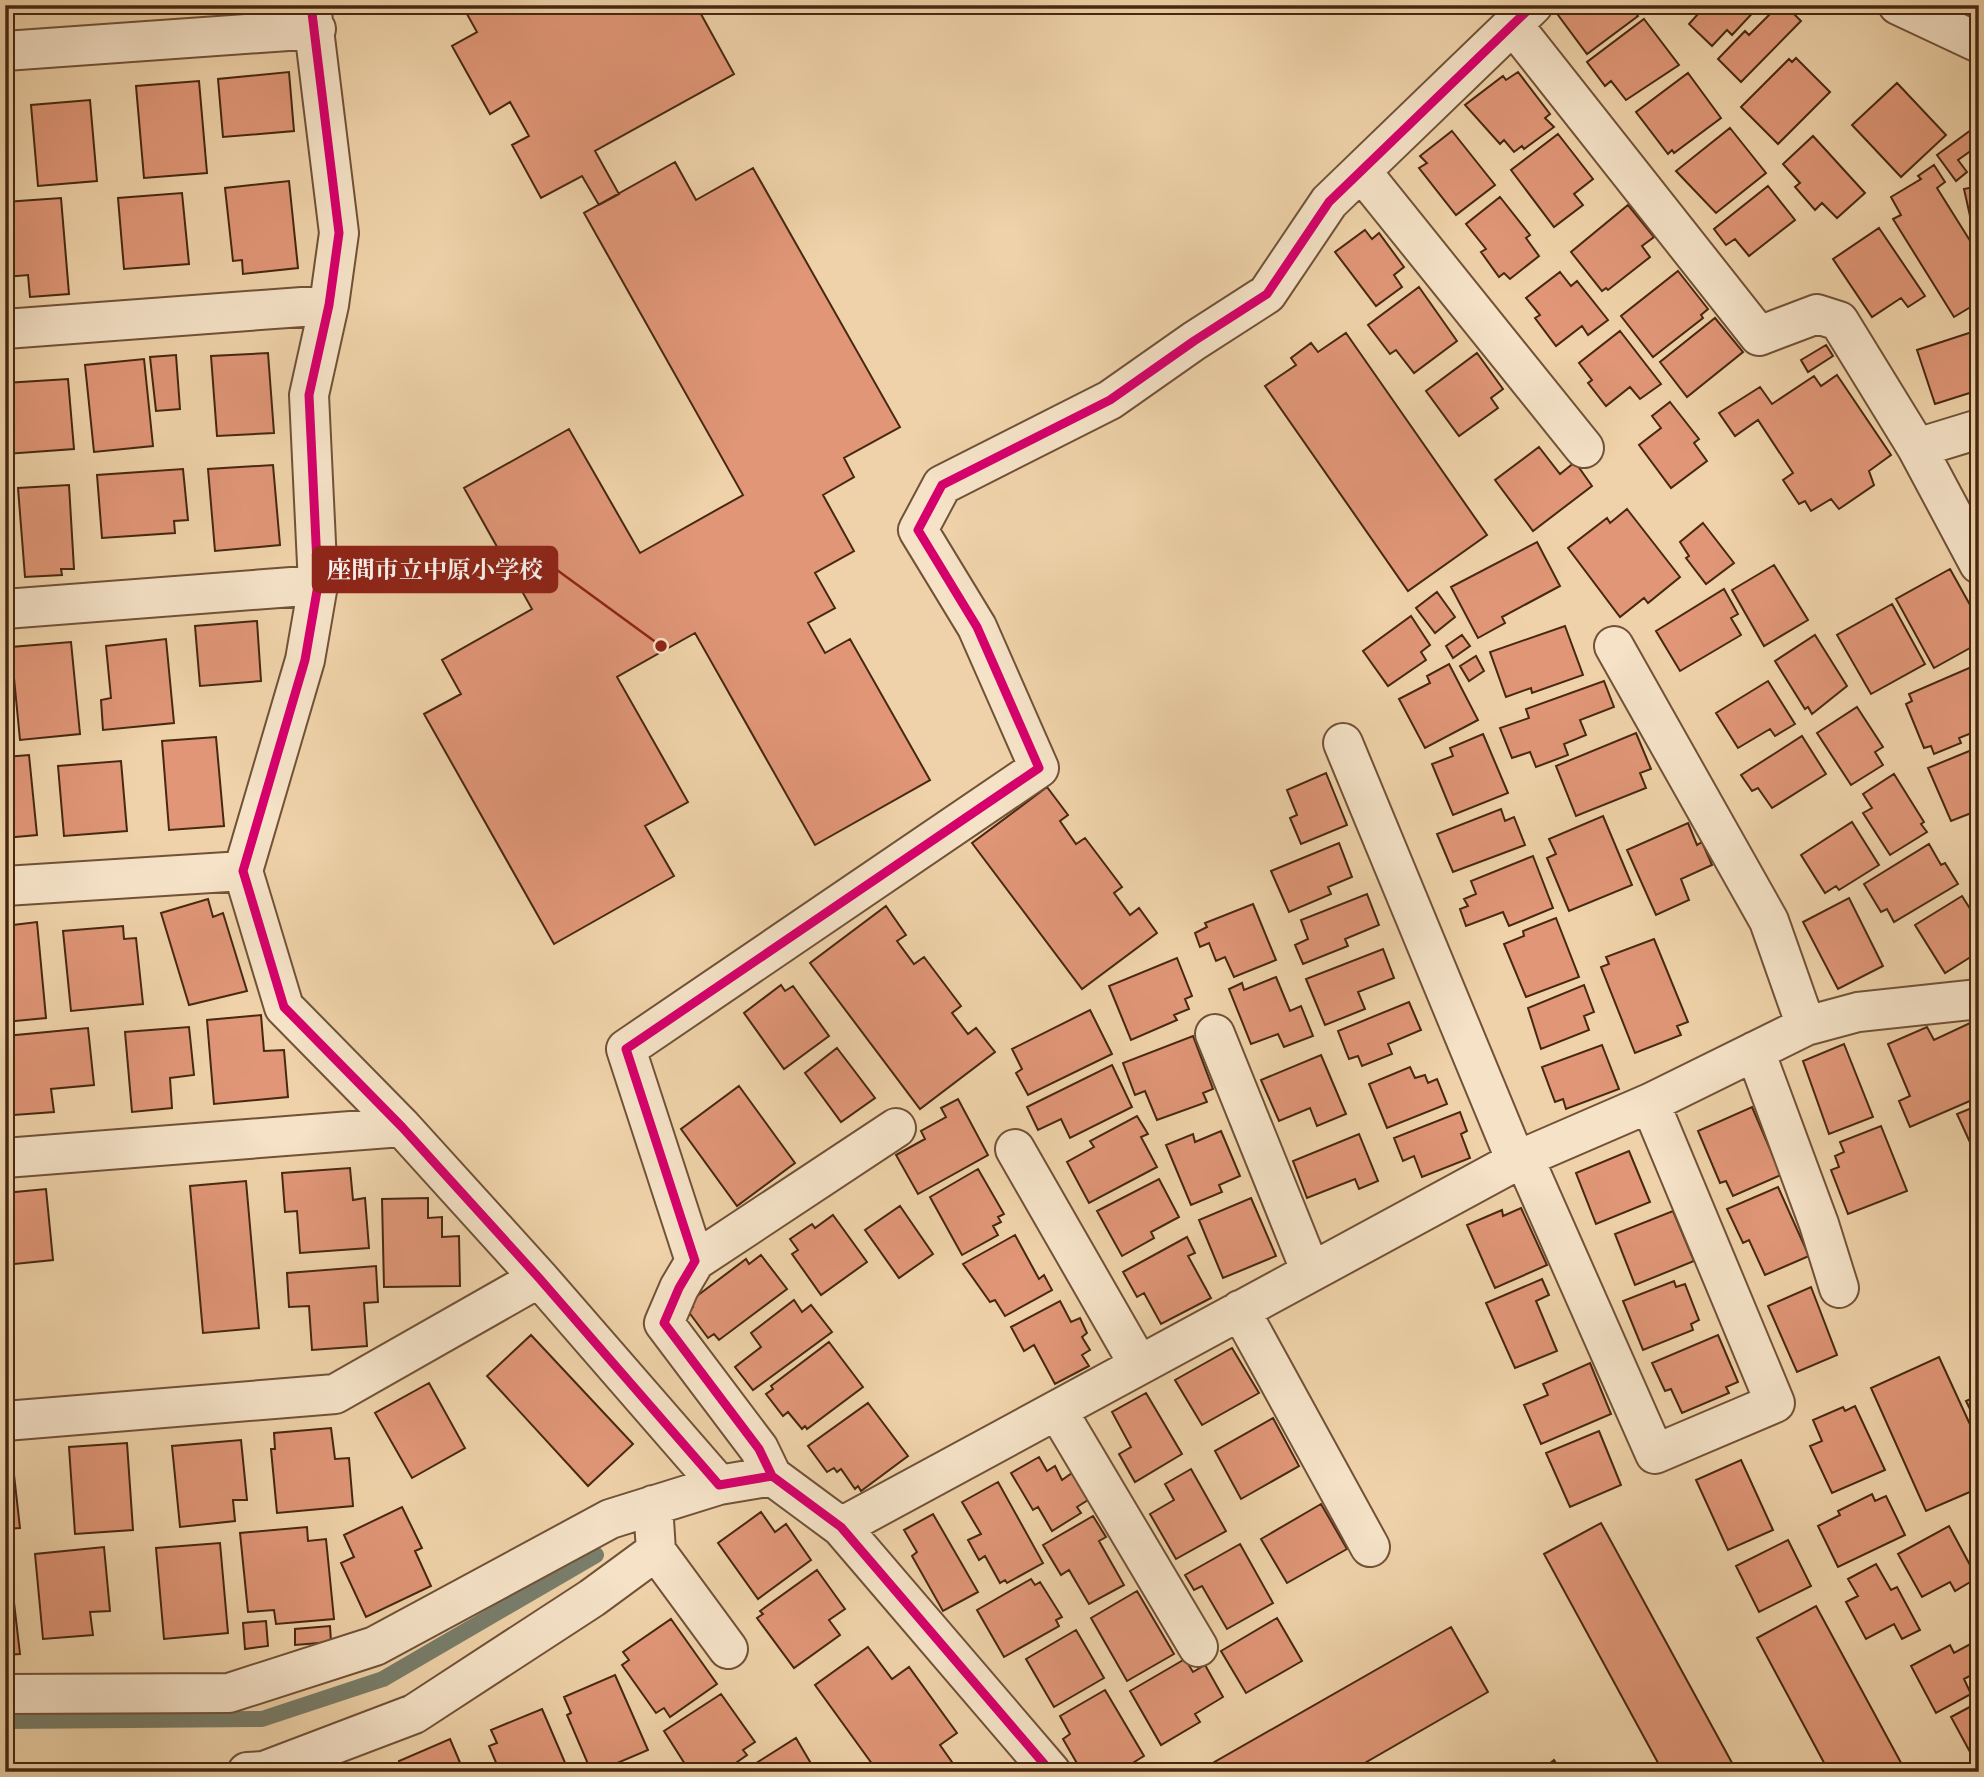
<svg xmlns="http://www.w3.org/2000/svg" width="1984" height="1777" font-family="Cardo,'Noto Serif JP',serif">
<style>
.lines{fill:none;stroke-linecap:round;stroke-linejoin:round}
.stream{stroke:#797e6b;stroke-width:16}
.building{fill:#e09677;stroke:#472811;stroke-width:2}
.minor-casing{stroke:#715237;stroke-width:42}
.minor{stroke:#f5e2c7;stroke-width:38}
.cycleway-casing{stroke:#f5e2c7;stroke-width:13}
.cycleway{stroke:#d6006c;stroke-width:9}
.leader{fill:none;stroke:#8f2418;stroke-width:2.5}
.callout-dot{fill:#8f2418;stroke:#f5e2c7;stroke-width:2.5}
.callout{fill:#8f2418;stroke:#8f2418;stroke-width:2.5}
.callout-label{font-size:24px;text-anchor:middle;font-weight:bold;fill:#fff}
</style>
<rect width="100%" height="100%" fill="#efd2a9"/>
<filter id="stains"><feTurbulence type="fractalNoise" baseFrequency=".00286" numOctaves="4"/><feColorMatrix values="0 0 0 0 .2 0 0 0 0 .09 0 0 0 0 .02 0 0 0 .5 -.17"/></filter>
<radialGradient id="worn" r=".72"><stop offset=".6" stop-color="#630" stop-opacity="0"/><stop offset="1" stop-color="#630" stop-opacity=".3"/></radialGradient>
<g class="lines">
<!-- stream -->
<path class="stream" d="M5 1721 262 1719 383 1679 596 1555"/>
</g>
<!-- building -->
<path class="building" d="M462 5H696L734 74 595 151 619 194 599 205 582 176 541 198 512 145 529 136 510 102 490 114 452 46 477 32Z
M1572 5H1630L1638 16 1587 54 1558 15Z
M1706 5 1719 8 1722 5H1760L1732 35 1727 30 1712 46 1689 24Z
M1779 5H1785L1801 21 1741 82 1718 59 1745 31 1749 35Z
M1644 19 1679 65 1626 100 1611 81 1605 86 1587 62Z
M1796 58 1830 92 1778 144 1741 107 1789 59 1792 62Z
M289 72 294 131 223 137 218 79Z
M1518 72 1550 114 1545 118 1554 127 1524 149 1522 146 1514 152 1504 140 1500 144 1465 105 1503 76 1506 80Z
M1688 73 1721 118 1674 153 1672 150 1668 154 1636 112Z
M199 81 207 173 144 178 136 86Z
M1897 83 1946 135 1901 177 1852 125Z
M90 100 97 181 38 186 31 105Z
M1730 128 1766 173 1716 213 1676 171Z
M1971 130 1979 145 1958 160 1967 172 1956 181 1937 155Z
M1452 131 1495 185 1456 215 1419 168 1427 163 1420 156Z
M1558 134 1593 179 1574 194 1583 205 1554 227 1511 170Z
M1813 136 1865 193 1837 218 1822 203 1815 210 1795 187 1800 183 1783 164Z
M675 162 696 200 753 168 900 427 844 458 854 477 823 495 854 551 815 573 835 608 808 623 825 653 850 639 930 780 815 845 695 633 617 677 688 802 645 826 674 876 554 944 424 714 461 694 442 660 532 609 464 488 569 429 640 553 743 495 584 213Z
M1934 165 1945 182 1937 188 1979 255V302L1954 317 1893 219 1901 215 1891 197 1921 179 1918 176Z
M289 181 298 268 243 274 242 260 233 261 225 188Z
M1768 186 1795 220 1749 256 1735 239 1726 245 1714 229Z
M1979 186V214L1970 216 1964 189Z
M182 193 189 264 124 269 118 198Z
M1500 197 1530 235 1526 238 1539 256 1510 279 1504 273 1499 277 1481 252 1486 249 1466 224Z
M61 198 69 294 30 297 28 275 5 277V202Z
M1628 205 1654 237 1642 246 1650 257 1608 290 1606 288 1602 291 1571 252Z
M1879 228 1925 296 1908 307 1901 298 1872 317 1833 259Z
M1365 230 1372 239 1379 233 1404 267 1394 275 1402 287 1376 306 1335 252Z
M1678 271 1708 309 1701 315 1703 318 1653 357 1621 316Z
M1560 272 1571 286 1577 281 1608 320 1588 335 1582 326 1556 346 1535 318 1540 315 1526 298Z
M1419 287 1457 341 1414 373 1396 350 1390 354 1368 325Z
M1715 318 1743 352 1687 397 1660 362Z
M1620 331 1661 384 1640 399 1630 387 1606 406 1588 383 1592 380 1579 363Z
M1975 331 1979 344V390L1935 404 1917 350Z
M1346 333 1487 535 1408 591 1265 386 1296 365 1291 358 1311 343 1318 352Z
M1826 345 1833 356 1808 372 1801 360Z
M268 353 274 433 217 436 211 356Z
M1477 353 1503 389 1491 398 1498 408 1459 436 1426 391Z
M176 355 180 409 156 411 150 357Z
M144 359 153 446 94 452 85 365Z
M1837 375 1891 455 1869 471 1874 485 1839 509 1831 499 1811 511 1805 501 1799 504 1783 480 1793 473 1758 420 1735 436 1719 413 1760 387 1772 404 1814 376 1821 386Z
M68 379 74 449 6 454 5 383Z
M1670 402 1699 439 1694 443 1707 461 1671 488 1639 445 1661 428 1652 416Z
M1539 447 1560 474 1575 462 1592 486 1533 531 1495 480Z
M1979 454V478L1972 457Z
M273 465 280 545 215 551 208 469Z
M183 469 188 520 174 521 175 533 102 538 97 475Z
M69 485 74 569H61L62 575 25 577 18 488Z
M1627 509 1680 577 1648 603 1644 598 1620 617 1568 548 1607 518 1610 523Z
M1703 523 1734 563 1706 584 1686 558 1689 556 1680 542Z
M1537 542 1560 586 1502 617 1505 623 1478 638 1451 587Z
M1774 565 1808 620 1764 646 1732 590Z
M1950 569 1979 621V643L1934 668 1896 599Z
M1724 589 1738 614 1731 618 1741 635 1680 671 1656 631Z
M1437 592 1455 617 1435 633 1416 608Z
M1892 604 1925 664 1871 694 1837 635Z
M1411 616 1430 645 1421 652 1426 660 1388 686 1363 651Z
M257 621 261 681 200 686 195 626Z
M1565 626 1583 675 1532 693 1531 688 1506 697 1490 652Z
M1462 635 1470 646 1453 658 1446 646Z
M1815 635 1847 686 1812 714 1808 707 1805 709 1775 661Z
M166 639 174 723 103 730 101 700 111 698 106 646Z
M71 642 80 734 20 740 11 647Z
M1476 656 1484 671 1469 681 1460 666Z
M1449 664 1478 720 1425 748 1399 699 1430 683 1427 676Z
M1976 665 1979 670V730L1959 738 1961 743 1934 754 1931 746 1924 748 1906 704 1912 701 1909 694Z
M1604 681 1614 707 1580 720 1586 735 1564 744 1568 755 1536 767 1530 752 1512 758 1500 728 1529 718 1526 709Z
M1768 681 1795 724 1775 736 1770 729 1738 748 1716 713Z
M1857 707 1883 747 1875 752 1883 765 1851 785 1817 733Z
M1636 733 1651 769 1640 773 1646 788 1576 816 1556 766Z
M1483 734 1508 793 1453 815 1432 764 1453 756 1450 748Z
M1802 736 1826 774 1772 808 1758 788 1752 791 1741 775Z
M216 737 224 826 169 830 162 741Z
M1979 747V816L1974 812 1951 821 1928 768Z
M29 755 37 835 5 838V757Z
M121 761 127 831 64 836 58 766Z
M1326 773 1347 825 1301 844 1290 818 1297 815 1287 790Z
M1894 774 1924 822 1921 824 1927 832 1890 855 1863 813 1872 808 1863 794Z
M1047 787 1068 815 1060 821 1076 844 1085 838 1122 887 1114 893 1130 915 1139 908 1157 933 1082 989 972 843Z
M1501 809 1505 821 1514 817 1525 845 1453 872 1437 834Z
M1603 816 1632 885 1569 911 1547 858 1556 854 1549 839Z
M1852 822 1879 865 1839 890 1836 886 1825 893 1801 855Z
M1688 823 1697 845 1702 842 1712 865 1681 879 1689 900 1656 915 1627 850Z
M1339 843 1352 877 1328 887 1331 894 1289 912 1271 871Z
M1929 844 1941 865 1945 863 1958 884 1894 922 1887 909 1881 912 1864 884Z
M1533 856 1553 908 1509 926 1503 912 1466 926 1460 909 1468 906 1464 899 1476 894 1471 881Z
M1367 894 1379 925 1345 939 1348 946 1303 964 1295 945 1308 939 1301 920Z
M1962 896 1979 923V956L1977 953 1945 973 1915 925Z
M1849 898 1883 966 1838 989 1803 922Z
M208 899 213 917 223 913 247 991 189 1005 161 913Z
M1253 904 1276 960 1234 977 1225 957 1216 961 1209 943 1200 947 1195 933 1207 927 1205 923Z
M886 906 906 935 897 941 914 964 924 957 961 1006 952 1013 968 1034 976 1028 995 1052 920 1109 810 963Z
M1556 918 1579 977 1526 997 1504 944 1524 936 1523 931Z
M37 922 46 1018 5 1022V926Z
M123 926 124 939 136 938 143 1004 71 1011 63 931Z
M1654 939 1688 1022 1677 1026 1681 1035 1635 1053 1601 967 1609 964 1606 957Z
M1383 949 1394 978 1358 992 1365 1009 1325 1025 1306 979Z
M1177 958 1192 996 1185 999 1189 1009 1174 1015 1177 1020 1131 1040 1109 986Z
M1276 977 1290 1011 1301 1006 1313 1036 1284 1047 1278 1034 1251 1044 1229 989 1242 983 1244 990Z
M781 985 785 991 793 986 829 1036 784 1069 744 1013Z
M1584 985 1594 1012 1584 1016 1589 1030 1541 1049 1528 1008Z
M1409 1002 1421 1030 1388 1044 1392 1054 1362 1066 1358 1056 1349 1059 1338 1031Z
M1090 1010 1112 1054 1028 1095 1016 1073 1022 1069 1012 1049Z
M261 1015 264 1051 284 1050 288 1097 214 1104 207 1020Z
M1970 1023 1979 1037V1097L1910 1127 1899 1101 1910 1096 1888 1044 1927 1027 1934 1040Z
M189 1027 194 1075 170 1078 172 1108 132 1112 125 1032Z
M88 1028 94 1085 51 1089 54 1112 14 1115 6 1036Z
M1193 1036 1213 1089 1203 1093 1207 1102 1157 1120 1145 1091 1135 1095 1123 1063Z
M1844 1044 1873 1117 1829 1134 1803 1061Z
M1602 1045 1619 1089 1566 1109 1563 1099 1555 1102 1542 1067Z
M837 1048 875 1098 841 1122 805 1073Z
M1321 1055 1346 1114 1317 1126 1310 1108 1279 1121 1261 1080Z
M1112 1065 1132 1107 1070 1138 1061 1119 1038 1130 1027 1107Z
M1410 1067 1415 1078 1425 1075 1428 1083 1437 1079 1447 1104 1387 1128 1369 1084Z
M739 1086 795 1163 737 1206 681 1129Z
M958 1099 988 1155 918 1194 896 1155 925 1139 921 1131 946 1117 941 1108Z
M1979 1105V1162L1957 1114Z
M1752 1107 1781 1175 1733 1196 1726 1181 1720 1183 1698 1131Z
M1460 1112 1467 1131 1461 1134 1470 1158 1422 1177 1414 1156 1403 1161 1394 1138Z
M1137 1116 1148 1134 1141 1137 1157 1167 1089 1203 1067 1162 1094 1147 1090 1141Z
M1881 1126 1907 1191 1848 1214 1831 1170 1839 1167 1835 1156 1844 1152 1840 1142Z
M1221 1131 1240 1176 1219 1185 1222 1192 1191 1205 1166 1145 1193 1134 1195 1142Z
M1359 1134 1378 1181 1359 1189 1355 1179 1307 1198 1293 1161Z
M1629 1151 1650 1202 1596 1224 1576 1173Z
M350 1168 353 1200 365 1198 369 1248 300 1253 297 1211 285 1212 282 1173Z
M978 1169 1004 1214 998 1217 1001 1222 993 1226 998 1235 962 1255 930 1197Z
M1159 1179 1179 1217 1151 1232 1154 1238 1122 1256 1097 1211Z
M246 1181 259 1328 203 1333 190 1186Z
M1778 1187 1809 1256 1765 1275 1749 1240 1743 1243 1727 1209Z
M46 1189 53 1260 5 1265V1193Z
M428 1198V1218L442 1217V1237L459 1236 460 1286 384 1287 382 1199Z
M1251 1198 1276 1256 1223 1278 1199 1220Z
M900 1206 933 1254 899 1278 865 1230Z
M1521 1208 1547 1265 1495 1288 1467 1225 1502 1210 1503 1216Z
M1673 1211 1694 1261 1635 1285 1615 1234Z
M833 1215 867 1262 821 1295 792 1254 798 1250 790 1239 812 1224 815 1228Z
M1015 1235 1039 1279 1044 1275 1052 1290 1005 1316 995 1300 990 1302 963 1264Z
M1187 1237 1195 1253 1188 1256 1211 1298 1161 1324 1144 1293 1137 1297 1123 1272Z
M761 1255 787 1289 719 1340 714 1334 708 1338 688 1311 693 1307 689 1302 746 1259 749 1264Z
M376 1266 378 1302 364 1303 367 1346 312 1350 309 1306 289 1307 287 1273Z
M1542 1279 1549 1295 1536 1301 1557 1351 1515 1368 1486 1303Z
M1674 1281 1676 1287 1685 1284 1699 1320 1691 1324 1693 1330 1643 1350 1623 1301Z
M1811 1287 1837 1355 1797 1372 1768 1306Z
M794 1300 802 1312 811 1305 832 1332 753 1390 735 1367 761 1347 751 1333Z
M1060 1301 1071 1322 1080 1318 1087 1333 1082 1337 1090 1350 1082 1355 1089 1366 1055 1384 1034 1345 1024 1351 1011 1327Z
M531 1335 633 1444 588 1486 487 1376Z
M1718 1335 1738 1382 1726 1387 1729 1393 1682 1413 1671 1389 1665 1391 1652 1363Z
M829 1342 863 1387 807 1429 805 1426 802 1429 788 1412 783 1416 766 1394 773 1389 771 1386Z
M1232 1348 1259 1393 1202 1425 1175 1380Z
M1939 1357 1979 1444V1488L1926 1511 1871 1388Z
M1590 1363 1611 1414 1541 1444 1524 1405 1548 1395 1543 1384Z
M429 1383 465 1448 412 1478 375 1413Z
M1146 1393 1182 1454 1135 1482 1119 1454 1131 1447 1112 1412Z
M1979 1395V1428L1966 1401Z
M868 1403 908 1456 861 1491 858 1486 855 1489 841 1469 837 1472 834 1468 827 1472 808 1446Z
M1855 1406 1885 1470 1832 1493 1810 1446 1822 1441 1813 1420 1843 1407 1845 1411Z
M1273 1418 1299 1466 1241 1499 1215 1451Z
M331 1428 335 1459 349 1458 353 1506 277 1513 271 1449H275L274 1433Z
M1599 1431 1621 1485 1570 1507 1546 1453Z
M241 1440 247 1500H233L235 1521 180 1527 172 1446Z
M127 1443 133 1530 75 1534 69 1447Z
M1039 1457 1047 1471 1055 1466 1062 1480 1072 1473 1088 1500 1077 1507 1081 1513 1052 1531 1038 1507 1033 1510 1011 1473Z
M1741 1460 1773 1530 1728 1550 1696 1480Z
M13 1466 20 1528 5 1529V1467Z
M1191 1469 1226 1531 1176 1559 1150 1514 1174 1500 1165 1484Z
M998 1482 1043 1563 1007 1583 1005 1580 1000 1583 985 1556 979 1560 968 1540 981 1534 962 1502Z
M1872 1494 1875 1501 1886 1496 1905 1535 1838 1567 1818 1526 1840 1515 1838 1511Z
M1321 1504 1347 1549 1287 1583 1261 1539Z
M402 1507 422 1548 415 1551 431 1586 366 1617 341 1563 354 1557 344 1535Z
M761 1512 775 1532 786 1524 811 1560 758 1599 718 1543Z
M933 1514 978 1592 943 1611 912 1556 917 1552 904 1530Z
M1093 1516 1106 1537 1099 1541 1124 1585 1089 1604 1069 1570 1061 1575 1043 1545Z
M1601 1523 1737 1772H1663L1544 1554Z
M1949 1526 1977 1578 1955 1591 1950 1582 1922 1597 1898 1554Z
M307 1527 308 1541 326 1539 334 1619 276 1624 274 1610 248 1612 240 1533Z
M1788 1540 1811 1586 1759 1612 1736 1566Z
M220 1543 228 1633 164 1639 156 1548Z
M1240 1544 1273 1603 1227 1629 1202 1586 1194 1590 1185 1575Z
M104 1547 110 1611 90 1612 93 1635 43 1639 35 1554Z
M5 1551H8L20 1654 5 1655Z
M1876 1564 1891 1590 1897 1587 1920 1630 1902 1639 1894 1624 1866 1639 1846 1602 1858 1596 1848 1579Z
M817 1570 845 1609 829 1620 840 1635 794 1668 757 1618 763 1614 760 1611Z
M1031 1579 1035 1585 1040 1582 1062 1617 1056 1620 1059 1626 1004 1657 977 1610Z
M1137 1591 1174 1654 1127 1681 1091 1618Z
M1816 1606 1906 1772H1829L1757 1638Z
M1277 1618 1302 1661 1246 1693 1221 1651Z
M671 1619 717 1684 670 1717 664 1708 656 1713 622 1665 629 1660 623 1652Z
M266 1621 268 1646 245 1649 243 1623Z
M330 1626 331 1642 295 1645V1629Z
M1451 1627 1488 1692 1349 1772H1197Z
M1076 1630 1104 1678 1054 1707 1026 1659Z
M1978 1640 1979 1671 1964 1679 1971 1694 1936 1713 1911 1666 1950 1645 1954 1653Z
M868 1647 892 1679 909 1667 957 1733 940 1745 959 1772H878L815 1685Z
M1185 1659 1193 1672 1205 1665 1223 1697 1195 1714 1200 1722 1161 1745 1130 1691Z
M615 1675 648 1750 601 1770 600 1767 591 1771 567 1715 571 1713 564 1697Z
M1105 1690 1144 1756 1118 1772H1082L1063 1739 1070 1734 1060 1716Z
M721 1694 755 1742 743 1750 747 1755 723 1772H690L664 1731Z
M1979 1702V1761L1976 1763 1951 1717Z
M542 1709 569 1772H500L489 1746 497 1743 491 1730Z
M796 1738 816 1772H742Z
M450 1739 464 1772H403L399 1761Z
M1554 1760 1562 1772H1539Z"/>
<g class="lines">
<defs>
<path id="minor" d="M311 5 339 233 329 305 309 395 318 585 305 660 243 871 284 1007 402 1127 539 1278 719 1485 772 1476
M1898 5 1979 43
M1514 26 1759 336 1817 314 1839 321 1917 448 1979 564
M5 51 316 29
M1361 171 1584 448
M5 329 329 305
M1917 448 1979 429
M5 609 318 585
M1614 646 1769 921 1806 1026
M1343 743 1516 1161
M5 886 243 871
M1215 1034 1311 1272
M1755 1051 1819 1224 1839 1288
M896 1128 695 1261 679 1288 664 1323 759 1449 772 1476 841 1527 1051 1772
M1015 1149 1139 1365
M5 1158 402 1127
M1524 1158 1655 1454 1775 1403 1650 1103
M695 1261 626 1049 1039 768 977 627 918 530 942 485 1110 400 1194 341 1267 294 1329 202 1533 5
M1240 1310 1370 1547
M1057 1410 1198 1647
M5 1421 335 1394 539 1278
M841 1527 1516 1161 1650 1103 1806 1026 1858 1012 1979 999
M656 1551 728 1649
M5 1694 229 1693 375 1646 610 1519 719 1485
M247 1772 264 1771 414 1714 592 1598 656 1551 653 1505"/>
</defs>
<!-- minor casing -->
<use href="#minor" class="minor-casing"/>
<!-- minor -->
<use href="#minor" class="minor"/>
<defs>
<path id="cycleway" d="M311 5 339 233 329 305 309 395 318 585 305 660 243 871 284 1007 402 1127 539 1278 719 1485 772 1476
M1051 1772 841 1527 772 1476 759 1449 664 1323 679 1288 695 1261 626 1049 1039 768 977 627 918 530 942 485 1110 400 1194 341 1267 294 1329 202 1533 5"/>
</defs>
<!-- cycleway casing -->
<use href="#cycleway" class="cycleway-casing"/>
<!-- cycleway -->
<use href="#cycleway" class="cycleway"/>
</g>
<!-- callouts -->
<path class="leader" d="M661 646L557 570"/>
<circle class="callout-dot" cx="661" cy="646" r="7"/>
<rect class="callout" x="313" y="547" width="244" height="45" rx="7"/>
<g class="callout-label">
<text x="435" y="578">座間市立中原小学校</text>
</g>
<!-- margin -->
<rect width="1984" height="1777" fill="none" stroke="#efd2a9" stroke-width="28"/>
<rect x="7" y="7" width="1970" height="1763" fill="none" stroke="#472811" stroke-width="3.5"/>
<rect x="14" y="14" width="1956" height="1749" fill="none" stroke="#472811" stroke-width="2"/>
<rect width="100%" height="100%" filter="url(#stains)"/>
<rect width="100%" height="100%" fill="url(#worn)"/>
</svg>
